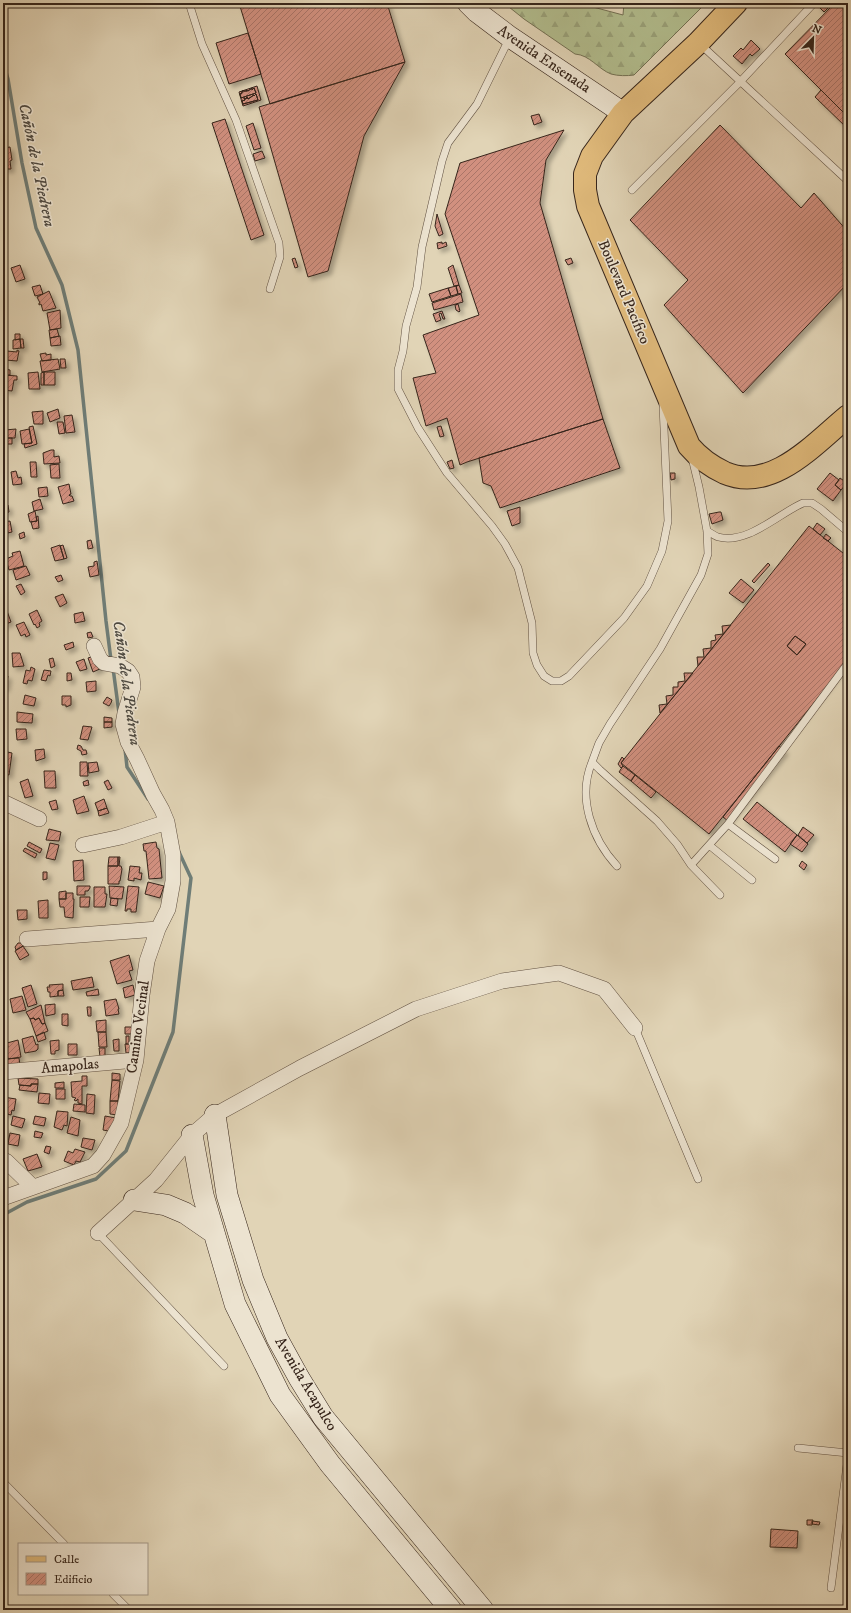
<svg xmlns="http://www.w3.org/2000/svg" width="851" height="1613" font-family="'IM FELL DW Pica',serif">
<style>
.forest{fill:url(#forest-firs);stroke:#747154}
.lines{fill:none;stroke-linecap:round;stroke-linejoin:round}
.stream{stroke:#6f7d77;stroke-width:3.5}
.building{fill:url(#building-hatch);stroke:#36251b;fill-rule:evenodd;filter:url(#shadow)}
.lane-casing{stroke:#615142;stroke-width:8}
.street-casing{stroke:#615142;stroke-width:16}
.secondary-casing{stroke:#36251b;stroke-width:22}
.primary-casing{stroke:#36251b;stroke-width:24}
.lane{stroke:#ece3d0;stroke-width:7}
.street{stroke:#ece3d0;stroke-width:15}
.secondary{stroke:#ece3d0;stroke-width:21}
.primary{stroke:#e0ba7b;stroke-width:22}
.labels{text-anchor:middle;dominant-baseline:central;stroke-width:3;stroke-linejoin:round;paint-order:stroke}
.street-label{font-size:15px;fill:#36251b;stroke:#ece3d0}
.water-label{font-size:16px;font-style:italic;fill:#4e4a42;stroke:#ece3d0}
</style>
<defs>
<pattern id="forest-firs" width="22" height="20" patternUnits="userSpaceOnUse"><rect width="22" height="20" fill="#b2bd8e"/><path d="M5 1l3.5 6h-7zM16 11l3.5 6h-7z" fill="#9aa27a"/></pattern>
<pattern id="building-hatch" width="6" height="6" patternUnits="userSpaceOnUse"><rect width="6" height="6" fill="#d1907f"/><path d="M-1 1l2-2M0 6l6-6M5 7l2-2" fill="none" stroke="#aa7567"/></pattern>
<filter id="shadow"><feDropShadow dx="3.5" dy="3.5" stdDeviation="2" flood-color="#0004"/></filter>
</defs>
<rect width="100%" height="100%" fill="#e1d4b6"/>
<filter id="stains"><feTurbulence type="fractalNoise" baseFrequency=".005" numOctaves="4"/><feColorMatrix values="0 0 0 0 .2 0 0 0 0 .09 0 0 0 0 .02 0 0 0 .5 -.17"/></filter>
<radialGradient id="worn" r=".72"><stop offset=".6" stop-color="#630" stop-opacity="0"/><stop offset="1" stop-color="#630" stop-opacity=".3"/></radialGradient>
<!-- forest -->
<path class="forest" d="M504 3H578L623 15 624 3H706L634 75C627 76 618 76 611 74 598 69 590 55 575 54L524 19Z"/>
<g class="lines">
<!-- stream -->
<path class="stream" d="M3 62 8 79 22 163 36 228 62 285 78 350 106 621 111 660
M113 668 119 713
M125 749 127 767 148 799
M3 1215 27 1202 96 1179 126 1151 173 1032 191 878 179 852"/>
</g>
<!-- building -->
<path class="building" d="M239 3H387L405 62 270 104Z
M819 3H833L824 12 817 5Z
M835 3H848V117L785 54Z
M248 33 261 74 229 84 216 43Z
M751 40 760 49 752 56 750 54 742 64 733 56 741 48 743 50Z
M405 62 364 136 328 271 308 277 259 107Z
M257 86 261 100 243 106 239 92ZM252 88V90L254 88 256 93 241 98 240 94 242 93V91H247L246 90 248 91ZM256 94 258 100 243 104 242 101 245 100 244 98 246 99 247 97 248 99 254 95V96Z
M252 88V90L254 88 256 93 241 98 240 94 242 93V91H247L246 90 248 91Z
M821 90 848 117V129L815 97Z
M256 94 258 100 243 104 242 101 245 100 244 98 246 99 247 97 248 99 254 95V96Z
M539 114 542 122 534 125 531 116Z
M225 119 264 235 251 240 212 123Z
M253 123 261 148 254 150 246 126Z
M720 125 801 208 814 193 848 232V283L743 393 664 305 688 280 630 220Z
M564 130 546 160 540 203 603 419 467 462 460 465 447 418 426 426 413 378 436 373 423 335 479 315 445 214 460 163Z
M10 147 12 160 10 161 11 169H4L3 148Z
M262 151 265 158 255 161 253 154Z
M437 214 443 234 439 236 435 226Z
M442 242V244L446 242 447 246 438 249 437 243Z
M295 258 298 267 295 268 292 259Z
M571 258 573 263 568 265 565 260Z
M20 265 25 279 16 282 11 268Z
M453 265 459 285 454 286 448 268Z
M40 285 43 294 35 296 32 287Z
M459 285 462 293 458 294 456 286Z
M456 286 458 294 451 296 448 288Z
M448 288 451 296 432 302 429 294Z
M49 291 56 308 43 311 41 304 39 305V303H40L37 297Z
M461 294 463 302 434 310 432 303Z
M458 304 460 311 459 312 456 310 455 305Z
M60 310 61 328 50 330 47 313Z
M442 311 445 319H443L441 313 439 314 441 320 436 322 433 314Z
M57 329 59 336 50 338 49 330Z
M15 334H20V339L15 340Z
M60 336 61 345 51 346 50 338Z
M20 339 21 348 13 349V340Z
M20 339H23L24 348H21Z
M17 350 19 351 17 361 6 360 7 351 17 352Z
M46 353V355L51 354V360L42 361 40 354Z
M58 359 60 369 42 372 40 361Z
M60 359H65L66 368H61Z
M5 369 10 370V375H4Z
M38 372 40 389H29L28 373Z
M44 372V385H41V373Z
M44 372H55V385H44Z
M4 375 17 376V380H14L12 391 3 390Z
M58 409 60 418 50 422 47 413Z
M43 411V424H34L32 412Z
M72 415 75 432 66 433 64 416Z
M603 419 620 468 500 508 491 486 483 483 479 458Z
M57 422H63L65 433 59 434Z
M33 426 37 444 25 448 24 444 32 443 29 427Z
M441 426 444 436 440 437 437 427Z
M16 429 15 438H6L5 430Z
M29 429 32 443 22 444 20 431Z
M6 438H12V444H6Z
M51 450H54V457L59 456 60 463 44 464 43 453Z
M452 460 454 468 450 469 447 462Z
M30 462H36L37 477H31Z
M59 464 60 478H51L50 465Z
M16 471 18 478 21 477 22 484 13 485 11 472Z
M670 473H675V479L671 480Z
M830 473 839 480 835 485 841 490 833 501 817 489Z
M840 478 847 483 841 490 835 485Z
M69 484 71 494 69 495 70 496H72L74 501 63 504 58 487Z
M47 487 48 496 39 497 38 488Z
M40 499 43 509 34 511 32 502Z
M8 505 9 512 5 513 3 506Z
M520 507V523L512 526 507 511Z
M35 511 37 521 30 522 28 514Z
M719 512H721L723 520 712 524 709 514Z
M38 516 39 528 33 529 31 522 37 521 36 517Z
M10 521 12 532 3 534V522Z
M817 523 825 529 820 535 813 529Z
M809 526 848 557V660L709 834 621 763ZM795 636 806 644 797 655 787 646Z
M24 532 25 537 20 539 19 534Z
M826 534 831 538 828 541 823 538Z
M91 540 93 548 88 549 87 541Z
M60 545 64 559 55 561 51 548Z
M63 545 67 558 64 559 60 546Z
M20 551 24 566 9 570 6 559 13 556 12 553Z
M97 561 99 575 90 577 88 567 94 566V562Z
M768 563 770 565 754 583 752 581Z
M26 566 30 575 16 580 13 570Z
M61 575 63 580 58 582 55 577Z
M741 579 754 590 743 603 729 593Z
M21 584 25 592 21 595 16 586Z
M63 594 67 603 60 607 55 597Z
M37 610 42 621 39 623 40 626 37 628 35 624 34 625 29 614Z
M7 611 11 622 3 625V612Z
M83 612 85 621 75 623 74 614Z
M24 622 30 635 26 637 25 634 21 636 16 625Z
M731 625 698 666 697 657H704L703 649 711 648V641L716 640 715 635 723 634 722 626Z
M91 632 93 637 88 638 87 633Z
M795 636 806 644 797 655 787 646Z
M73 642 74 647 66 650 64 645Z
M12 653H20L24 666 13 667Z
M97 655 102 668 93 672 88 658Z
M53 658 55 666 51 668 49 659Z
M84 659 87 669 80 671 76 662Z
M31 667 35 669 32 681 28 680 27 684 23 683 26 670 30 671Z
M44 670 51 671 50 676 48 675 46 681 41 680Z
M67 673H71L72 680 67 681Z
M684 673H693L660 713 659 705 667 704 666 696 673 695V687H678V682L685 681Z
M3 675 8 676 6 688H3Z
M96 681V691L87 692 86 682Z
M25 695 36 698 34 706 23 704Z
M62 696H71V705L66 707V705H62Z
M107 697 112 700 111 703 109 706 103 703Z
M17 712 33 714 32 723 17 722Z
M104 717 112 718V722H104Z
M104 722H112V727L104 728Z
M83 726 92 727 88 740 80 739Z
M16 729H26L27 739 17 740Z
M78 745 81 746 83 750H86L87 754 82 755 81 751 77 749Z
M779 746 785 751 728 821 723 817Z
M44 749 45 758 36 761 35 750Z
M3 751 12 753 9 775 3 774Z
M622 757 624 759 621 763 623 766 621 768 618 764Z
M80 762H87L88 776H80Z
M97 762 99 771 89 773 88 763Z
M623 766 635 775 631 781 619 772Z
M44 771H55L56 788H45Z
M635 775 656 792 651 798 631 781Z
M28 779 33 796 25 798 20 782Z
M88 780 89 785 84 786 83 782Z
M108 780 112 788 108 790 104 782Z
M84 796 89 811 77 814 73 800Z
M104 799 107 808 98 811 95 803Z
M56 800 58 809 52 810 49 802Z
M757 802 797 835 785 852 743 819Z
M107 808 109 813 99 816 98 811Z
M803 827 814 835 807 843 798 835Z
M49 829 61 832 59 841 46 840Z
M797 835 808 844 802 852 790 844Z
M29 842 42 849 40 853 27 846Z
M156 842 157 848 159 849 162 878 149 879 146 851H144L143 844Z
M50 843 59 845 55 860 46 858Z
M25 848 37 854 35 858 23 851Z
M109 857H118V866H108Z
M118 857H120L119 866H121L122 869 120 881H119V884H108V866H118Z
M83 860 84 880 74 881 73 861Z
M802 861 807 865 804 870 799 866Z
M130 866 140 867 139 873H142L141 880 134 878V881L128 880Z
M43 872H47V879L43 880Z
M148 882 164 886 160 898 145 894Z
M77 886H90V888L88 891H85V895H77Z
M109 886 124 887 122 899 110 898Z
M128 886 139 887 136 912H131V909H127V911H125Z
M94 887H105V894H107L105 907H94Z
M66 891V899H59V892Z
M66 893H73V899H74L73 918 65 917 64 907H60L59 899H66Z
M80 897H90L89 907H80Z
M111 898 118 899 117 906 110 905Z
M48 900V918H39L38 901Z
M17 910H27V919L18 920Z
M18 943H21L23 946 16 950 15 947Z
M23 946 29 955 20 960 15 951Z
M129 955 133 970 129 971 132 980 117 984 110 961Z
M92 977 94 987 73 990 71 981Z
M63 984V990L58 991V996L50 997V992H48L47 987H50L49 985Z
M31 985 37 1004 28 1007 22 988Z
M133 985 135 995 125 998 123 988Z
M98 989 99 995 87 996 86 992Z
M63 990 64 996H58V991Z
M22 996 26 1010 13 1013 10 999Z
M116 999 119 1009H118L119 1014 106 1016 104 1001Z
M55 1004V1014L46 1016 45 1005Z
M41 1005 45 1023 43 1024H42L39 1018 35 1020 34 1018 30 1019 26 1012Z
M87 1007H91V1016H88Z
M62 1014H68V1026L62 1025Z
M34 1018 35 1020 39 1018 42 1024 45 1023 48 1031 36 1036 30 1019Z
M106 1020V1032H97L96 1021Z
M125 1027H132L133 1034H125Z
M44 1032 46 1039 38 1042 36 1036Z
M98 1032H106L107 1047H99Z
M33 1036 36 1045 38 1044V1049L36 1051 25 1053 22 1039Z
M126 1036H129V1044H126Z
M119 1039V1051H114L113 1040Z
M18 1040 21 1057 8 1059 6 1048 8 1047 7 1043Z
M59 1040V1050L55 1051V1054H51L50 1041Z
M68 1044H77V1055H68Z
M125 1044H133L134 1052 126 1053Z
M99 1048H105V1055L104 1056 100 1057Z
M19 1058 20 1065 7 1067 6 1059Z
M112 1073 120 1074V1080H112Z
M82 1076H87V1086H82V1104L78 1103V1099L76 1101 74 1100 76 1098 72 1097 71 1082 82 1081Z
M18 1078 38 1079V1084H31V1086L19 1085Z
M112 1080 120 1081 118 1101H110Z
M64 1082V1088H55V1083Z
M31 1084H38L37 1092 19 1090 20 1085 31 1086Z
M56 1089H65V1099H56Z
M39 1093 50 1094 49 1104 38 1103Z
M87 1094 95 1095 94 1114 86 1113Z
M3 1097 16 1099 14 1111 12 1110 11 1115 3 1113Z
M110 1101H118V1115L110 1114Z
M74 1104 85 1105V1112L73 1111Z
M57 1111 68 1112 67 1126 64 1125 62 1130 54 1127Z
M13 1116 25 1119 22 1128 11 1125Z
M35 1116 46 1118 44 1126 33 1124Z
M105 1116 116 1118 114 1132 103 1130Z
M71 1117 80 1120 78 1136 67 1133Z
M3 1129H7L8 1140H3Z
M35 1131 43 1133 41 1138 34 1137Z
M10 1133 20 1135 18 1146 8 1144Z
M83 1138 95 1140 92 1150 81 1147Z
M46 1146 51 1147 49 1154 44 1152Z
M75 1149 85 1152 80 1162 76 1161 74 1165 64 1161 68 1151 73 1153Z
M37 1154 42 1167 28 1171 23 1159Z
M807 1520H813L812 1525H807Z
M812 1521 820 1522 819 1525 812 1524Z
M771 1529 798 1531 797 1548 770 1547Z"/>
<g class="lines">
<defs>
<path id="lane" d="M189 3 202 44 236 120 279 243 280 257 270 289
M509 39 477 104 448 143 442 161 422 247 417 287 406 326 403 351 398 370V389L418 428 447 473 492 526 505 544 518 568 532 623 533 653 537 665 544 676 552 681H561L569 676 624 618 647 586 662 551 668 521 663 405
M700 44 848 181
M632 190 740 82 814 3
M692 458 699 487 707 531 708 554 701 575 660 649 610 724 599 743 592 762 600 770 657 821 677 844 691 865 720 895
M707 531C711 533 715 536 718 537 747 545 778 514 803 503H812L821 509 848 532
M592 762C577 798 592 839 617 866
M728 824 775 859
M709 845 728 824 848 663
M691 865 709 845 752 880
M635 1028 698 1179
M98 1233 224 1366
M798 1448 848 1453
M3 1482 64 1544
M831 1588 848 1457
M113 1594 129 1610"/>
<path id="street" d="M3 802 39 819
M83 845 121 837 167 822
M27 939 158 929
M3 1072 136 1060
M3 1160 6 1161 33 1187
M3 1198 93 1166 103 1155 121 1123 136 1060 142 995 147 961 158 929 168 909 173 881V855L167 822 162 810 153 794 137 759 128 742 123 724 125 713 133 687 132 677 128 671 120 666 104 663 100 659 94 646
M98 1233 156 1180 192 1135 215 1115 300 1068 416 1009 502 981 559 973 604 989 635 1028"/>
<path id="secondary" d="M468 3 477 12 510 37 623 113
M215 1115 227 1195 253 1280 277 1338 299 1378 323 1417 483 1610
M192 1135 203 1195 235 1304 280 1395 330 1464 451 1610
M134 1200 166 1205 185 1213 214 1233"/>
<path id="primary" d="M736 3 698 43 623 113 592 156 585 174V190L588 206 689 446C700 459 710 466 725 473 772 493 815 443 848 416"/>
</defs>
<!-- lane casing -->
<use href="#lane" class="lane-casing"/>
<!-- street casing -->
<use href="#street" class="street-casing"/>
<!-- secondary casing -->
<use href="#secondary" class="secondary-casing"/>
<!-- primary casing -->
<use href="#primary" class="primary-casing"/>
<!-- lane -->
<use href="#lane" class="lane"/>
<!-- street -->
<use href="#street" class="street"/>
<!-- secondary -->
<use href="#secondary" class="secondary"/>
<!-- primary -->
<use href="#primary" class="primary"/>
</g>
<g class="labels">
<!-- street labels -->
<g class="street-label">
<text transform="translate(544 59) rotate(34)">Avenida Ensenada</text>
<text transform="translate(624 292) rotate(67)">Boulevard Pacífico</text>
<text transform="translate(138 1027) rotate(-82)">Camino Vecinal</text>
<text transform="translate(70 1066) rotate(-5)">Amapolas</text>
<text transform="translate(306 1384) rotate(59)">Avenida Acapulco</text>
</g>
<!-- water labels -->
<g class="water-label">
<text transform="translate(37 165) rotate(78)">Cañón de la Piedrera</text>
<text transform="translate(127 683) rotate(82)">Cañón de la Piedrera</text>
</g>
</g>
<!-- margin -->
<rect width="851" height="1613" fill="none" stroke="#e1d4b6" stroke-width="16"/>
<rect x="4" y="4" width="843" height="1605" fill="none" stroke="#36251b" stroke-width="2"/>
<rect x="8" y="8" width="835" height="1597" fill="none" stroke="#36251b"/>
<!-- legend -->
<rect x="18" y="1543" width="130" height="52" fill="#ece3d0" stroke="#a39788"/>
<rect x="26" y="1556" width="20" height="6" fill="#e0ba7b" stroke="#a39788"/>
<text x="54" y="1563" font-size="12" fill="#36251b">Calle</text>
<rect x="26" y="1573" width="20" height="12" fill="url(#building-hatch)" stroke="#a39788"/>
<text x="54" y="1583" font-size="12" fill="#36251b">Edificio</text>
<!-- north arrow -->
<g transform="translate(813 38) rotate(23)" stroke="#ece3d0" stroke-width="3" paint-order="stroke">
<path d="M0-3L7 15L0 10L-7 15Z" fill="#36251b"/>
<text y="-6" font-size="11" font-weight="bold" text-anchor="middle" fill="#36251b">N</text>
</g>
<rect width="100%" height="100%" filter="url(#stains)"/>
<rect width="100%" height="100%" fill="url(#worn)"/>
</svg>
